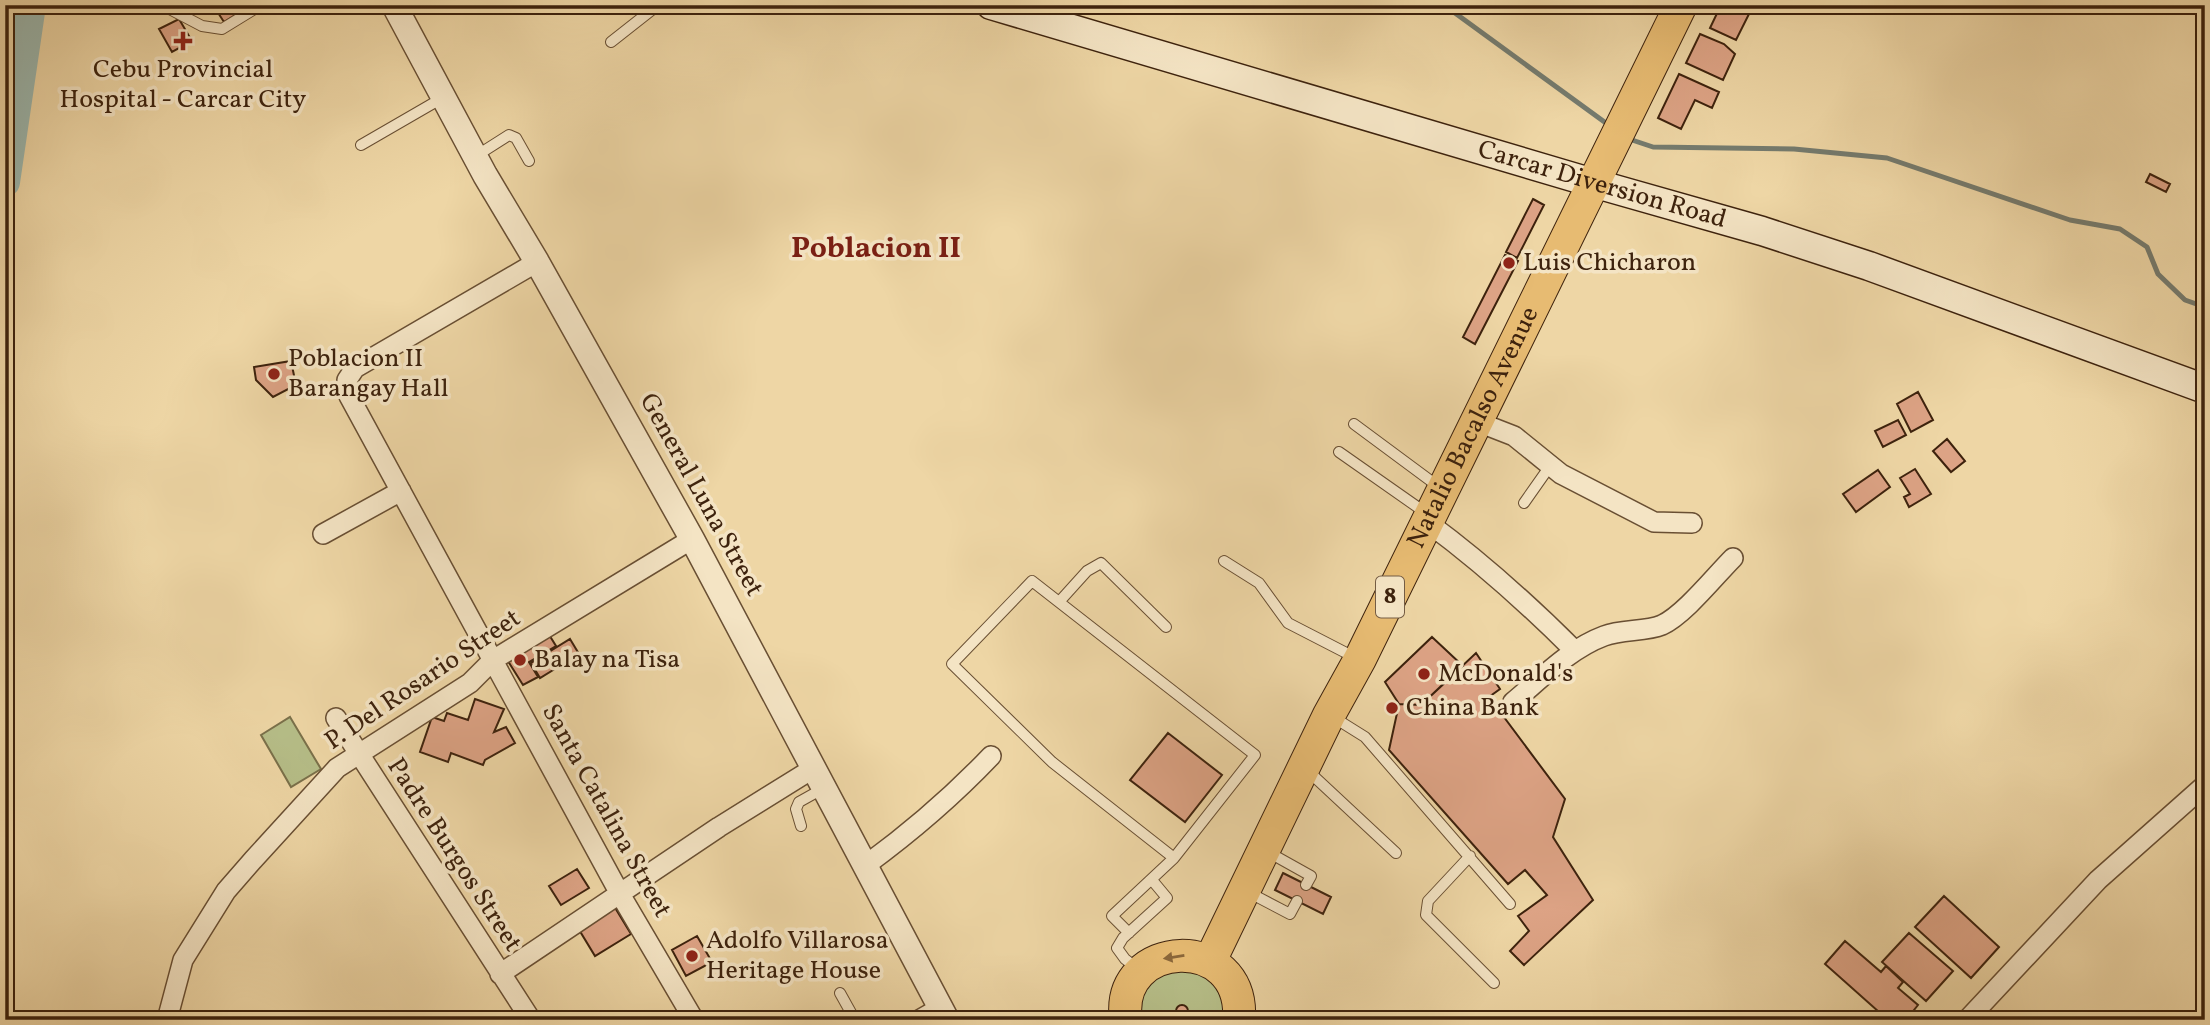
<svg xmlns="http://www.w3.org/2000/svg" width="2210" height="1025" font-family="Vollkorn,serif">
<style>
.green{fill:#b6be88;stroke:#7a704a;stroke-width:2}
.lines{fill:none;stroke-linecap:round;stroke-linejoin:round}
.stream{stroke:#757b6e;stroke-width:5}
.river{stroke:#9bb7ae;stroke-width:30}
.building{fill:#dda385;stroke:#3d220d;stroke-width:2}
.service-casing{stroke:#694f33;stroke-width:12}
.minor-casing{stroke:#694f33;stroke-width:22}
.tertiary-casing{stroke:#694f33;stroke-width:27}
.secondary-casing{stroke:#3d220d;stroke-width:31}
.trunk-casing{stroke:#3d220d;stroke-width:34}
.service{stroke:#f4e4c4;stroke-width:10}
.minor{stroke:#f4e4c4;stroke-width:19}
.tertiary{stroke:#f4e4c4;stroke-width:24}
.secondary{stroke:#f4e4c4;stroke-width:28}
.trunk{stroke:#e7bb72;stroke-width:32}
.oneway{fill:#8a673a}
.poi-dot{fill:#8f2418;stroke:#f4e4c4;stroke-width:2.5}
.labels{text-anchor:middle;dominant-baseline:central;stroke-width:7;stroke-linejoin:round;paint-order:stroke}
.shield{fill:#f4e4c4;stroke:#745c44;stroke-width:2}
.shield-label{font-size:24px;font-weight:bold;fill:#3d220d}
.poi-label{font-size:26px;fill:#3d220d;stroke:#f4e4c4;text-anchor:start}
.street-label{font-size:26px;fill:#3d220d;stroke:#f4e4c4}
.quarter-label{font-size:30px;font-weight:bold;fill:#7a1f14;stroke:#f4e4c4}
</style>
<rect width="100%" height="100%" fill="#eed6a5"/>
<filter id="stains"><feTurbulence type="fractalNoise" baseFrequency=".00286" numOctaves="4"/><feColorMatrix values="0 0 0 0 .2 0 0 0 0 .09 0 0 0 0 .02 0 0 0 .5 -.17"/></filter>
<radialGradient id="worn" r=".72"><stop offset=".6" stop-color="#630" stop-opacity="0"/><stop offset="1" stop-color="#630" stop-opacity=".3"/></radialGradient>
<!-- green -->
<path class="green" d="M290 717 321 769 291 787 261 735Z
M1207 967 1232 1020H1132L1145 976Z"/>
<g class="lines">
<!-- stream -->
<path class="stream" d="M1444 5 1610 126
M1626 138 1653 147 1794 149 1887 158 2070 220 2120 229 2147 247 2158 274 2185 300 2205 307"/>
<!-- river -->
<path class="river" d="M5 182 31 5"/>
</g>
<!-- building -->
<path class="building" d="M213 5H252L224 22Z
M1721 5H1735L1750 12 1736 40 1710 28Z
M179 19 192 41 172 52 159 29Z
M1700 34 1724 44 1735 54 1723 80 1686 63Z
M1679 74 1719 92 1712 108 1695 100 1681 129 1658 118Z
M2150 174 2170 184 2166 192 2146 182Z
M1533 199 1544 205 1517 258 1506 252Z
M1505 255 1518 261 1475 344 1463 337Z
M291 361 296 385 273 397 256 380 254 367Z
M1918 392 1933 420 1911 432 1897 404Z
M1898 420 1906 435 1883 447 1875 431Z
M1947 439 1965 461 1951 472 1933 451Z
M1915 469 1931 494 1909 507 1904 497 1910 494 1900 478Z
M1878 470 1890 487 1856 512 1843 494Z
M548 633 556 646 529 662 538 677 523 685 506 658Z
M1432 637 1463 666 1421 705 1399 704 1385 682Z
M570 639 579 654 540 678 531 663Z
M1476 653 1500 689 1489 697 1565 799 1553 837 1593 900 1524 965 1510 951 1529 931 1518 916 1547 895 1525 870 1508 884 1389 750 1399 704 1421 705Z
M475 699 504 709 494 732 506 727 515 743 485 760 483 765 451 753 448 762 420 752 432 717 444 721 447 713 468 720Z
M1168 733 1222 775 1185 822 1130 780Z
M577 869 589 888 561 905 549 886Z
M1283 873 1331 897 1323 914 1275 890Z
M1944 896 1999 947 1971 978 1915 927Z
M614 906 631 934 595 956 578 928Z
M1909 933 1953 971 1926 1001 1882 962Z
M697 936 712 962 686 976 672 950Z
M1845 941 1881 972 1886 966 1903 982 1898 988 1918 1005 1906 1020H1888L1825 964Z
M1176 1011a6 6 0 1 1 12 0a6 6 0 1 1-12 0Z"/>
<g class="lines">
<defs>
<path id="service" d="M162 5 202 26 222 29 261 5
M611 42 658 5
M361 145 444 97
M476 156 509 135 516 138 529 161
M1354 424 1439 487
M1339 452 1426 513
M1524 503 1550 466
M1224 561 1259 583 1288 623 1356 658
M1059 602 1087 571 1101 563 1166 627
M1333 717 1365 737 1510 904
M1307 770 1396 853
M801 826 796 809 799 802 824 788
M1268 852 1311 876 1306 885
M1470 856 1428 901 1426 915 1494 983
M1248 892 1290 914 1297 901
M1129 933 1112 916 1174 858 1255 755 1032 581 952 664 1052 762 1174 858
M1138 969 1125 959 1117 948 1123 938 1167 898 1152 880
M840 993 855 1020"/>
<path id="minor" d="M537 262 355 368 347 380 349 396 620 894 694 1020
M1478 422 1514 436 1561 474 1654 522 1692 523
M1427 522C1480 561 1528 604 1575 651
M323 534 401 491
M1513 702C1541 679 1569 649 1604 636 1622 629 1645 632 1662 625 1684 615 1715 576 1733 558
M336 718 531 1020
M866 865C911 832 952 797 991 756
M500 974 719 827 814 768
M167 1020 183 960 226 891 253 860 337 768 470 683 493 660 692 539
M919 1020 940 1008
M1967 1020 2098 880 2205 785"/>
<path id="tertiary" d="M394 5 485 175 537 262 692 539 947 1020"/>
<g id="secondary">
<path id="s1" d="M991 5 1593 183 1762 231 1869 266 2205 389"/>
</g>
<g id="trunk">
<path id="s2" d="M1210 961 1329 715 1360 659 1681 5"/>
<path d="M1126 1020C1114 938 1245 931 1239 1020"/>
</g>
</defs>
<!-- service casing -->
<use href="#service" class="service-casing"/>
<!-- minor casing -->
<use href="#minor" class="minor-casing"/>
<!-- tertiary casing -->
<use href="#tertiary" class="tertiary-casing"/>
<!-- secondary casing -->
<use href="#secondary" class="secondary-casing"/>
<!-- trunk casing -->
<use href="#trunk" class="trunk-casing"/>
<!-- service -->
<use href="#service" class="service"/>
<!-- minor -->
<use href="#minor" class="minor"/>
<!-- tertiary -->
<use href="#tertiary" class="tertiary"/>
<!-- secondary -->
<use href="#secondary" class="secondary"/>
<!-- trunk -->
<use href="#trunk" class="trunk"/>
</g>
<!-- one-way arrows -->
<defs><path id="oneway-solid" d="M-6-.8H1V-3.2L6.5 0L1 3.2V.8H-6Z" transform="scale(1.75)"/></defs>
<use class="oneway" href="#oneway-solid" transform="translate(1174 957) rotate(171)"/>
<!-- markers -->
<g class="poi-dot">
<path d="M179.5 30.5h7v7h7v7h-7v7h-7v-7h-7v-7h7z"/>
<circle cx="1509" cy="263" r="7"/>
<circle cx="274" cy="374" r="7"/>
<circle cx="520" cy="660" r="7"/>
<circle cx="1424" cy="674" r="7"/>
<circle cx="1392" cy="708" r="7"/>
<circle cx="692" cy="956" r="7"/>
</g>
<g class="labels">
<!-- shield labels -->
<rect class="shield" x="1376" y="576.5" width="28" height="41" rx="5"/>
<g class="shield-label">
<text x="1390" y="597">8</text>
</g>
<!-- poi labels -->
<g class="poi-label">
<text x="183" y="70" text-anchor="middle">Cebu Provincial<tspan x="183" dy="30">Hospital - Carcar City</tspan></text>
<text x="1523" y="263">Luis Chicharon</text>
<text x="288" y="359">Poblacion II<tspan x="288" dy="30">Barangay Hall</tspan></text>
<text x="534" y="660">Balay na Tisa</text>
<text x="1438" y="674">McDonald's</text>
<text x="1406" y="708">China Bank</text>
<text x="706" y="941">Adolfo Villarosa<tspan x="706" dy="30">Heritage House</tspan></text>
</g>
<!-- street labels -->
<g class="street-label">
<text stroke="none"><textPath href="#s1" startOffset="637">Carcar Diversion Road</textPath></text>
<text stroke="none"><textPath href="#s2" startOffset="595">Natalio Bacalso Avenue</textPath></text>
<text transform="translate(701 495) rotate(61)">General Luna Street</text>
<text transform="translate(423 680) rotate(-34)">P. Del Rosario Street</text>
<text transform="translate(606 811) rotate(61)">Santa Catalina Street</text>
<text transform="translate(454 855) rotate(57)">Padre Burgos Street</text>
</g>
<!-- quarter labels -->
<g class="quarter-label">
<text x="876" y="249">Poblacion II</text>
</g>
</g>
<!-- margin -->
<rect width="2210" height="1025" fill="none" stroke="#eed6a5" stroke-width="28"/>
<rect x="7" y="7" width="2196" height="1011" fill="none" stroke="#3d220d" stroke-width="3.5"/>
<rect x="14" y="14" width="2182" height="997" fill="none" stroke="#3d220d" stroke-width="2"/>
<rect width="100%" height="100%" filter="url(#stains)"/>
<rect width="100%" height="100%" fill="url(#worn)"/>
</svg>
